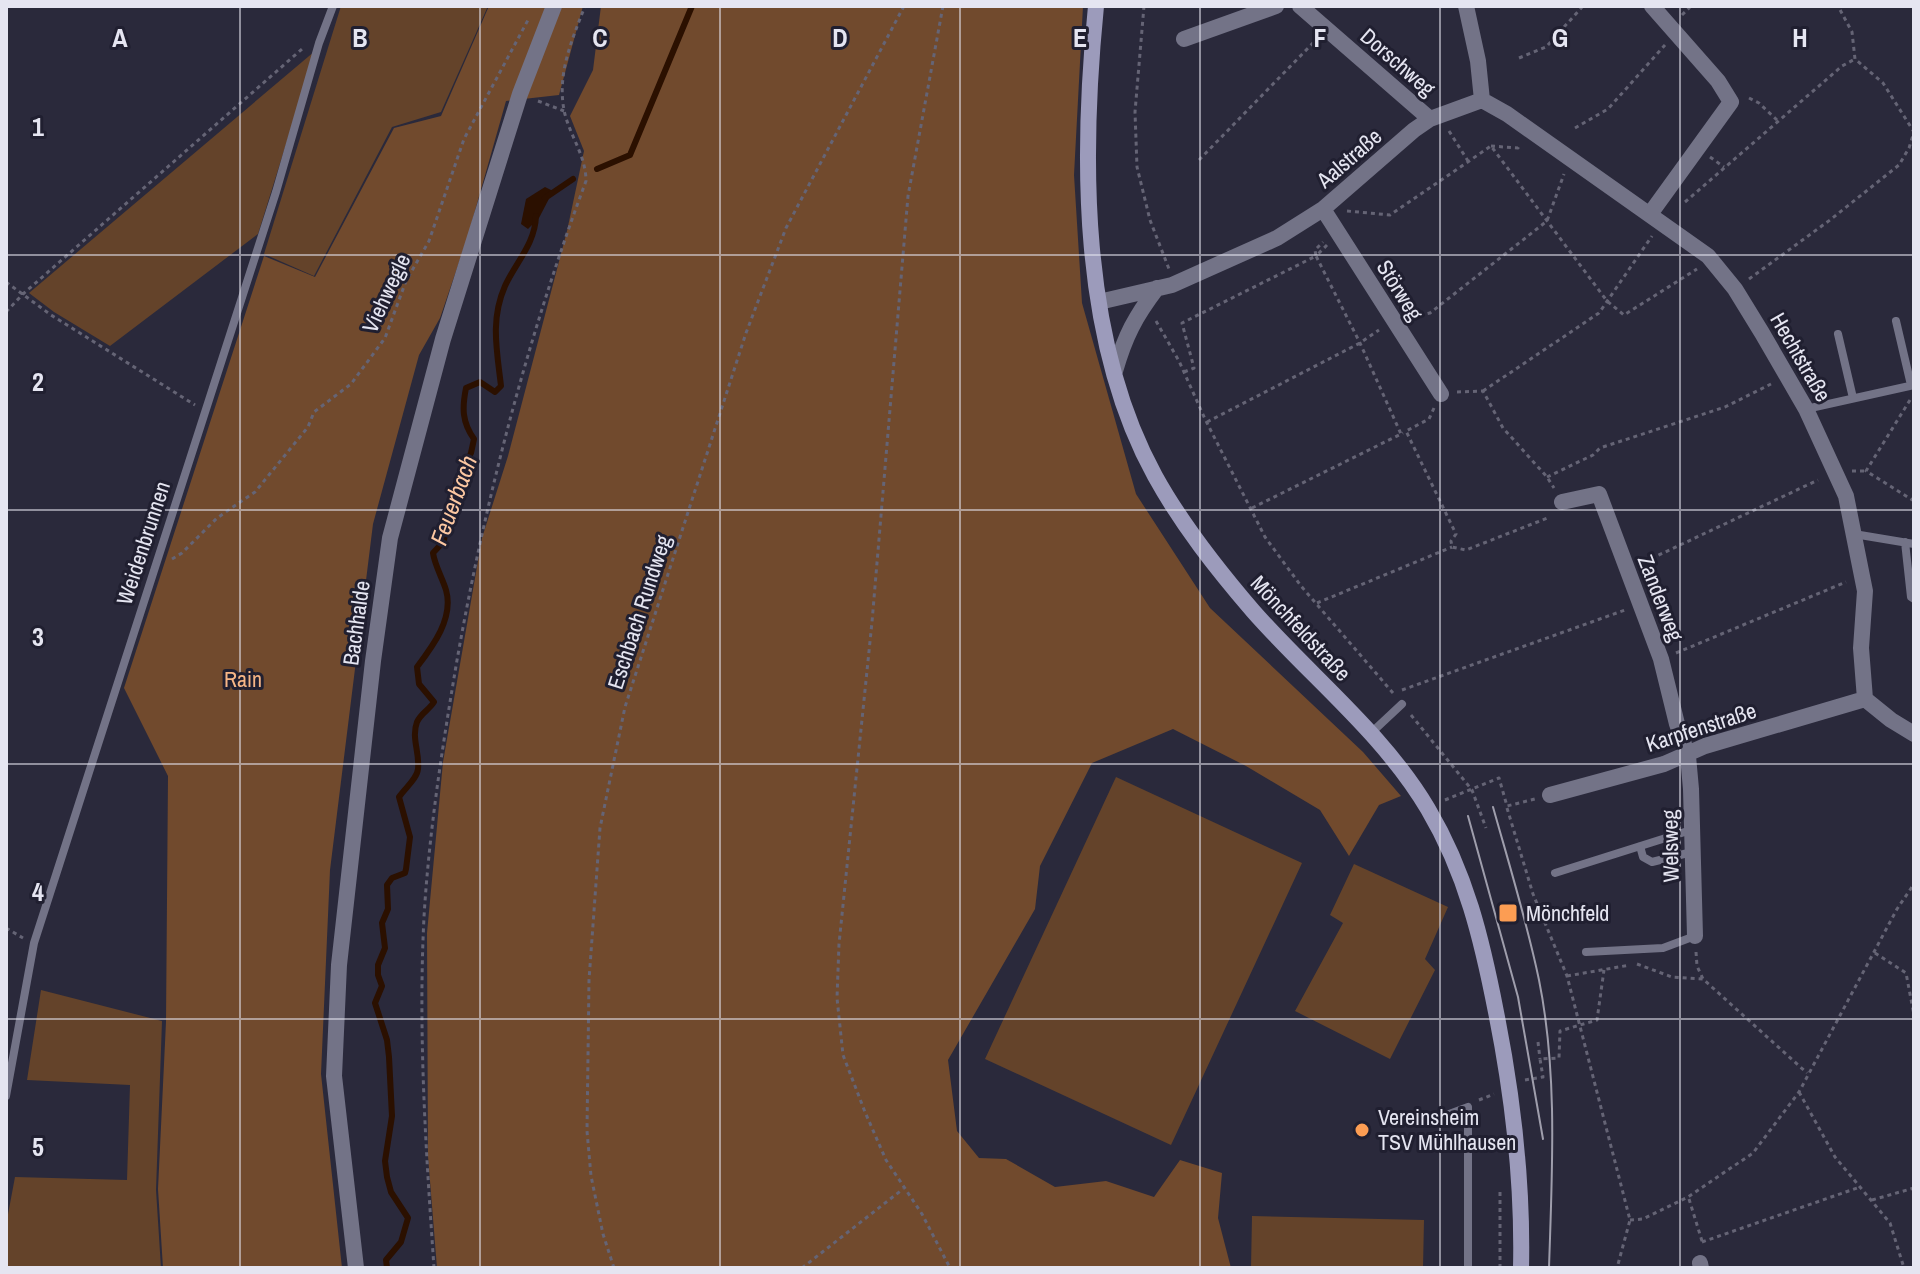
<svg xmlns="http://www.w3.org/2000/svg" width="1920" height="1274" font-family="'Archivo Narrow',sans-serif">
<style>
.green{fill:#64432a}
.forest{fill:#714a2d}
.water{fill:#2b1000}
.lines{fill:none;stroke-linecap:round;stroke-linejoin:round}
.stream{stroke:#2b1000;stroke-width:6}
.path{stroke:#656475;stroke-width:3;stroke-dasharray:4 4;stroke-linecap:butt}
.service{stroke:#737387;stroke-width:8}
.minor{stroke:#737387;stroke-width:16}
.secondary{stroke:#9c9bbb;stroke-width:16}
.tram{stroke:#9f9eac;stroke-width:2}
.grid{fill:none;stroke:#e5e5f1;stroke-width:2;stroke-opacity:0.55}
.poi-dot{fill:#fc9d53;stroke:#201f30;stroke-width:3}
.labels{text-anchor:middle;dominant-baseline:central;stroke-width:6;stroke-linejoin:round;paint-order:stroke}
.street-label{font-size:22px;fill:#e5e5f1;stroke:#201f30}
.park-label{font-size:22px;fill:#f7b686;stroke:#201f30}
.poi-label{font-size:22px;fill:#e5e5f1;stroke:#201f30;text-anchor:start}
.water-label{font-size:24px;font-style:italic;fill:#fdc8a2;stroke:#201f30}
.grid-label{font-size:26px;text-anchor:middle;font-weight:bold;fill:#e5e5f1;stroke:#201f30;stroke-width:6;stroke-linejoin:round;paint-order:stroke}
</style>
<rect width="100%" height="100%" fill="#2a293b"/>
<!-- green -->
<path class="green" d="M341 6H488L441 112 392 127 314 276 264 254Z
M315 51 258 234 110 346 54 312 29 293Z
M1116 777 1302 863 1171 1145 985 1059Z
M1354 864 1448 907 1425 959 1435 970 1390 1059 1295 1011 1343 923 1330 915Z
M41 990 162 1021 156 1190 161 1268H6V1225L15 1177 127 1180 130 1085 27 1080Z
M1252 1216 1424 1220 1423 1268H1251Z"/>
<!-- forest -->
<path class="forest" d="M489 6H583L559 95 506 101 467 239 440 318 419 355 373 524 330 870 321 1074 342 1268H163L158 1189 166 1022 168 776 124 688 264 256 315 277 394 128 441 116Z
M601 6H1083L1074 175 1082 303 1136 494 1210 608 1363 752 1401 796 1379 805 1349 856 1320 810 1246 766 1173 729 1092 763 1040 866 1035 909 948 1060 957 1131 979 1158 1006 1159 1055 1187 1106 1181 1154 1197 1180 1160 1222 1173 1218 1218 1231 1268H437L428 1156 427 933 443 762 482 538 508 456 567 231 584 151 570 116 593 70Z"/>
<!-- water -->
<path class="water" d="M545 187 553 191 539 218 528 229 521 224 526 199Z"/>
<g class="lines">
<!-- stream -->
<path class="stream" d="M597 169 630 155 692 6
M545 198 573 179
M387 1268 386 1260 401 1242 408 1218 391 1192 387 1177 385 1161 392 1116 389 1057 387 1040 375 1003 382 986 378 975V965L385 948 382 923 388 909 387 885 392 878 405 873 406 869 410 837 399 797C405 788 417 779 418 769 420 753 411 738 417 722 421 713 429 710 434 702L419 684 417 667C433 646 454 618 446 590 442 577 435 566 433 553L444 541 447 517 457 481 471 453 474 439C462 422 462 408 466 388L480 382 495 392 501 386C497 351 490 320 505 286 516 262 535 244 536 216"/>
<!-- path -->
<path class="path" d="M943 6 908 196 872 622 839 944 837 998 843 1055 865 1112 886 1160 922 1214 950 1268
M1144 6 1135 112 1137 167 1150 220 1169 269
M1682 15 1691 6
M1519 58 1546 47 1583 6
M1749 98 1759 103 1777 120
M538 101 564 111
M1575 128 1608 109 1665 45
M1449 131 1468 161
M1491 146 1518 148 1520 144
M1710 157 1724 167
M1199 160 1314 42
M1685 202 1842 66 1855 59
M1347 211 1390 215 1491 146 1607 301 1624 315 1697 269
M1327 245 1316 256 1360 343 1401 434
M1749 279 1830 220 1899 165 1909 148 1914 132 1883 83 1855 59 1852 32 1838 6
M6 282 51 315 195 405
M6 312 23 294 302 49
M1412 317 1430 313 1547 221 1564 174
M1156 321 1179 361 1205 419 1265 537 1301 586 1393 693
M1184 372 1194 368 1182 323 1316 256 1315 250 1323 242
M1483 391 1599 313 1652 236
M1457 392 1483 391 1503 428 1547 477 1554 488
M1910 400 1866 471 1914 501
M1434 408 1429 419 1406 431 1456 534 1451 541 1452 547 1466 550 1550 517
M1207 422 1360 343 1379 330
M1852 471H1866
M1547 477 1593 455 1600 448 1725 407 1771 384
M1252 508 1403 433
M172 559 182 553 217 518 255 492 308 427 314 412 351 384 385 338 406 281 429 241 464 139 528 20
M1644 562 1818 480
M1317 603 1452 547
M1676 653 1846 582
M1402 690 1625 610
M1411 715 1472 790 1486 828
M1445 800 1499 778 1507 806 1535 799
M1507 808 1533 894 1567 976 1630 1220 1617 1268
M6 928 23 938
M1696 952 1697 966 1703 979 1807 1073
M1875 953 1906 973 1914 1015
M1637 964 1672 977 1703 979
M1567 976 1630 965
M1538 1042 1540 1059
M1525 1080 1543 1077 1540 1059 1559 1058 1560 1031 1597 1020 1604 970
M1799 1092 1835 1157 1890 1223 1904 1268
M1479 1100 1494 1094
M1689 1199 1702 1241
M1872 1200 1914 1188
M1630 1220 1643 1219 1688 1197 1753 1153 1799 1092 1897 909 1914 884
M1702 1242 1860 1187
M434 1268C426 1152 418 1034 424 917 429 833 442 749 456 666 485 500 527 339 586 181 586 155 569 135 564 110 557 73 572 40 585 6
M614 1268 603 1234 591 1176 587 1131 589 980 600 828 625 707 746 333 786 228 904 6
M802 1268 903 1189
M1500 1268V1188"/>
<!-- service -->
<path class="service" d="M1896 321 1911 385
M1838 334 1853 398
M1806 409 1914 385
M1854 534 1914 544
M1905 542 1911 597 1914 599
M1371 733 1402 704
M1640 846 1643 857 1652 862 1692 852
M1555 873 1691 830
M1586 952 1663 948 1695 936
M6 1096 34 943 276 192 319 43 333 6
M1425 1123 1468 1107V1268"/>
<!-- minor -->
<path class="minor" d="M1300 6 1430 119
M1466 6 1478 61 1482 100
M1184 39 1276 6
M1482 100 1507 114 1708 256 1735 289 1762 333 1806 409 1846 496 1865 591 1861 648 1865 699 1891 720 1914 734
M1323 209 1441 394
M1650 214 1731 102 1718 81 1652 6
M1099 302 1172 285 1277 238 1323 209 1414 130 1430 119 1482 100
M1115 371C1125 336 1135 317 1157 288
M1562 502 1599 494 1661 659 1677 724 1688 756 1691 789 1695 936
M1550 795 1664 764 1705 746 1865 699
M1700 1263 1701 1268
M356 1268 334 1076 339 965 373 661 390 538 443 339 520 94 554 6"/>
<!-- secondary -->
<path class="secondary" d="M1096 6C1081 157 1080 340 1155 476 1182 525 1217 569 1253 611 1311 677 1383 733 1428 809 1466 873 1482 940 1496 1012 1513 1097 1523 1181 1521 1268"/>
<!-- tram -->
<path class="tram" d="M1493 807C1509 864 1527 922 1539 980 1558 1074 1552 1173 1549 1268
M1468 816 1518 997 1543 1139"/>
</g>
<!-- grid -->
<path class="grid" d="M240 6V1268M480 6V1268M720 6V1268M960 6V1268M1200 6V1268M1440 6V1268M1680 6V1268M6 255H1914M6 510H1914M6 764H1914M6 1019H1914"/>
<!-- markers -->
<g class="poi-dot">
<rect x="1498" y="903" width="20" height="20" rx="4"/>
<circle cx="1362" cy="1130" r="8"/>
</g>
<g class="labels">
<!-- street labels -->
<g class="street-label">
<text transform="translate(1398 62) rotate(41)">Dorschweg</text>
<text transform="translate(1349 158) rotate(-41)">Aalstraße</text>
<text transform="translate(1400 290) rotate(58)">Störweg</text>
<text transform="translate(386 293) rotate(-65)">Viehwegle</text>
<text transform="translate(1801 357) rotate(60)">Hechtstraße</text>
<text transform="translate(143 543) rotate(-72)">Weidenbrunnen</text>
<text transform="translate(1661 598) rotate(69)">Zanderweg</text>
<text transform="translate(639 612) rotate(-72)">Eschbach Rundweg</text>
<text transform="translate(356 623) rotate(-82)">Bachhalde</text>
<text transform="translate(1301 628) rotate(47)">Mönchfeldstraße</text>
<text transform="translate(1701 727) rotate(-18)">Karpfenstraße</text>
<text transform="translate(1670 846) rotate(-91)">Welsweg</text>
</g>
<!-- park labels -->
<g class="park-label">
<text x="243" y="679">Rain</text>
</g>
<!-- poi labels -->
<g class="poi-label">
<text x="1526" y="913">Mönchfeld</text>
<text x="1378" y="1117">Vereinsheim<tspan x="1378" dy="25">TSV Mühlhausen</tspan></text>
</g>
<!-- water labels -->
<g class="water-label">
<text transform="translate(453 500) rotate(-70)">Feuerbach</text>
</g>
</g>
<g class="grid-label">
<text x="120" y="47">A</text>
<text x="360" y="47">B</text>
<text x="600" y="47">C</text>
<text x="840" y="47">D</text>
<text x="1080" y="47">E</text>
<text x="1320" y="47">F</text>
<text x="1560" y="47">G</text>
<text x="1800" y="47">H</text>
<text x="38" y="136">1</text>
<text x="38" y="391">2</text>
<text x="38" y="646">3</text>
<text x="38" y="901">4</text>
<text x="38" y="1156">5</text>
</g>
<!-- border -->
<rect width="1920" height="1274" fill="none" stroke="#e5e5f1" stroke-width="16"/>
</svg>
